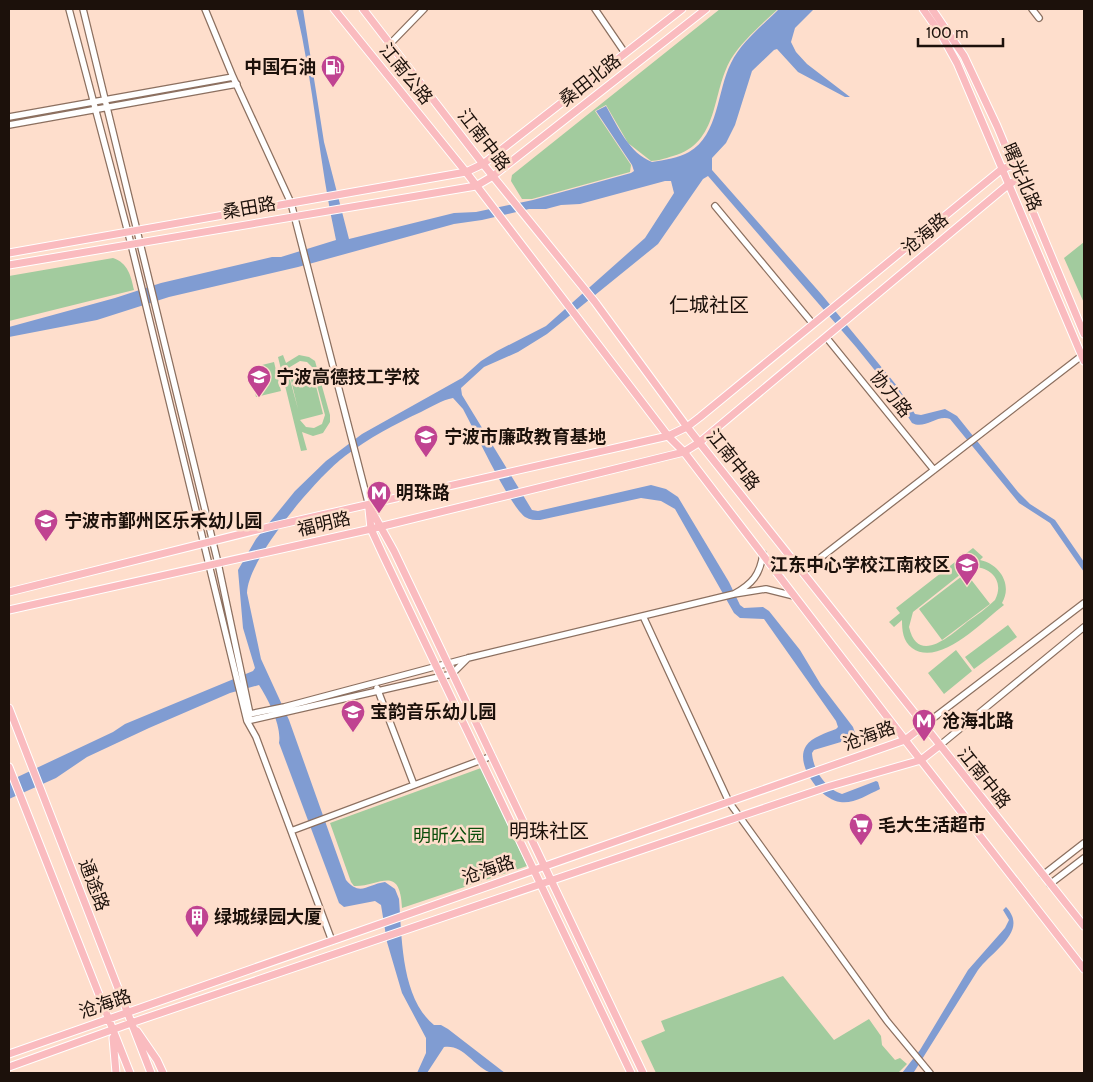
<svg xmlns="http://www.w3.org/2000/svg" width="1093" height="1082" font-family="Cabin,'Noto Sans SC',sans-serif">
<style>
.green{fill:#a2cb9e;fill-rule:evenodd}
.water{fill:#809cd2}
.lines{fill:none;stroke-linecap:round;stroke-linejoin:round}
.minor-casing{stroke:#8c7060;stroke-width:8}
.major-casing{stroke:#fff;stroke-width:9}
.minor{stroke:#fff;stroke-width:5.5}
.major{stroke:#fabbbf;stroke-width:7}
.labels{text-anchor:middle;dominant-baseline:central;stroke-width:5;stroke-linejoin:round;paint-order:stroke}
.poi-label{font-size:18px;font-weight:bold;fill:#1c110b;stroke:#fedecc;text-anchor:start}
.street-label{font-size:18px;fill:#1c110b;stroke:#fedecc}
.park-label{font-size:18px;fill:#0c4e0b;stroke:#fedecc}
.quarter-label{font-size:20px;fill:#1c110b;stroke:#fedecc}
</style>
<rect width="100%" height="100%" fill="#fedecc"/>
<!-- green -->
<path class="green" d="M720 9H778C762 24 743 40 731 59 711 93 720 143 673 156 666 158 658 161 651 161L628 143 606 105 595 111 631 165 630 172 532 199H522L511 181 512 175Z
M1084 242V303L1064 258Z
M113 258C128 263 131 276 134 290L9 321V276Z
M283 355 286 363 299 355 309 357 315 361 330 415V422L323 433 313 436 302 432 307 450 301 451 278 357ZM300 361 307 362 312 367 325 415 322 424 314 428 306 427 300 420 323 414 312 370 290 376 298 409 289 376 290 367Z
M274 362 281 391 256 397 250 368Z
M973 548 983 557 980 560C999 564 1013 584 1002 603L1004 605C983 621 939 668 912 648 903 641 902 631 902 620L894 627 889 622 900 613 896 608ZM975 567C993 568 1004 583 995 600 987 608 977 615 967 622 951 635 918 666 909 627L913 612 966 570Z
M966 573 990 604 942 640 919 609Z
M1008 625 1017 637 974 669 965 657Z
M956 650 972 671 944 694 928 673Z
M481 768 527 866 402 908C400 863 379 887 354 886L351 882 330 823Z
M783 976 834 1040 869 1019 881 1036 882 1045 895 1060 900 1058 907 1064 898 1073H656L641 1041 665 1031 661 1021Z"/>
<!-- water -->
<path class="water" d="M296 9H303L324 142 349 239 454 213 476 212 533 200 631 173 634 171 632 165 596 111 606 106C618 127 629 153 652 162 664 160 679 158 689 152 719 135 717 90 731 63 741 42 763 25 779 9H814L795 28 791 42 796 52 807 64 850 97H845L798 72 777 49 774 50 752 71 735 125 726 143 712 158V170L822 295 897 386 915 414 921 415 945 409 957 416 1018 492 1030 504 1055 520 1084 562V572L1050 523 1019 503 950 419C937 414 925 430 912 423L890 389 856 347 708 176 703 179 658 244 547 334 518 352 484 367 461 388 462 395 532 510 538 511 651 485 666 489 678 497 729 582 740 605 744 608 763 607 769 611 800 650 821 685 853 727 855 733 851 739 814 750 812 753C813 770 826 789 842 794L876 781 878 782 880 789C867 795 854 804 840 802 821 800 794 764 806 746 812 737 826 733 836 729L838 727 836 721 764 619 740 618 734 613 675 509 661 501 641 498 540 520C535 520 530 520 525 517 509 505 475 431 463 409L453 398C442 400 431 407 421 412 395 424 369 438 345 456 317 477 248 558 247 593L261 659 289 720 346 880C360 897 368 884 385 882L395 889 399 899C402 938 401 998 434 1025H441L448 1029 505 1073C500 1073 494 1074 489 1072 473 1065 463 1044 444 1047L427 1073H417L426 1053V1038L402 993 387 942 381 905 375 901 344 907 339 903 279 743C282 726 268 699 259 685L230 693 149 728 87 757 56 778 9 799V781L113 732 125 724 253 671 255 668 243 628 238 570 256 539 295 491 326 461 362 434 462 378 481 361 497 351 546 326 645 238 674 193 671 181H665L580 204 561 205 546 209H529L482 220 454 224 298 267 169 297 97 320 9 337V327L115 298 161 283 272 257H281L336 240C319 163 314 85 296 9Z
M1006 907C1029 931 993 950 978 970L914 1072 902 1073 920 1050 968 970 1005 928 1009 920 1003 910Z"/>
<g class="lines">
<defs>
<path id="minor" d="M69 9 131 244 247 721 452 674 468 658
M83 9 218 563 250 714 247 721 256 737 332 941
M205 9 233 77 291 203 369 506
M595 9 625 53
M1032 9 1039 18
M390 44 424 9
M9 117 233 77
M9 125 237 84
M715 206 813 324
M826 337 934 470
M763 554C760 575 752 584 734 594L766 589 794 596
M802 572 1084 354
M643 616 729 802 887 1021 930 1073
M377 688 414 785
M250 714 284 707 468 658 734 594
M923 726 1084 603
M939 746 1084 627
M291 831 492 756
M1043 875 1084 843
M1050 884 1084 858"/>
<path id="major" d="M334 9 466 172 668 436 684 452 905 740 1084 969
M363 9 483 164 595 302 687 427 1084 926
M923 9 942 36 957 63 1084 361
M932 9 964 56 997 126 1084 334
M9 253 466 172 483 164 682 9
M9 265 476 186 493 176 706 9
M369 506 394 551 643 1073
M369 509 371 529 383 555 631 1073
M9 592 269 527 668 436 687 427 700 417 1002 169 1013 165
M9 610 371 529 684 452 700 442 1009 184 1019 179
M9 708 151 1073
M9 767 130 1073
M137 1031 157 1060 163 1073
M113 1038 116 1073
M9 1054 905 740 923 726
M9 1067 131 1023 827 787 921 760 939 746"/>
</defs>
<!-- minor casing -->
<use href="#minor" class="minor-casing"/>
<!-- major casing -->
<use href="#major" class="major-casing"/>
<!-- minor -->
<use href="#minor" class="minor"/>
<!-- major -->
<use href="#major" class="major"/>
</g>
<!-- icons -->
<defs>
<symbol id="fuel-pin" viewBox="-11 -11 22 30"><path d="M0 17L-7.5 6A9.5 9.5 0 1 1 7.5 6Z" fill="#c04391" stroke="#fedecc"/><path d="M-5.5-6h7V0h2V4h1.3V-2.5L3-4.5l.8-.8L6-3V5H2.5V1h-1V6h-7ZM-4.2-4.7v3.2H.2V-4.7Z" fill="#fff"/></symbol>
<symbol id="university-pin" viewBox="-11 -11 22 30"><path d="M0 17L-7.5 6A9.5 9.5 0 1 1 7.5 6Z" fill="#c04391" stroke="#fedecc"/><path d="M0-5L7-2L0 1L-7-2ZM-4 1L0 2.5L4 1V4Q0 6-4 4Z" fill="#fff"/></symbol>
<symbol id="metro-pin" viewBox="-11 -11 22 30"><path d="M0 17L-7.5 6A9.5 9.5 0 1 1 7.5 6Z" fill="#c04391" stroke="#fedecc"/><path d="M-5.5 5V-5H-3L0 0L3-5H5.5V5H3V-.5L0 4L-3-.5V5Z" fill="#fff"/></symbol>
<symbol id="school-pin" viewBox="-11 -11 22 30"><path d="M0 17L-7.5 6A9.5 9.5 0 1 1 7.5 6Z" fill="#c04391" stroke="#fedecc"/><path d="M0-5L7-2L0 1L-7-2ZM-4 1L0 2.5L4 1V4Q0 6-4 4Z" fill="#fff"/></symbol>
<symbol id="supermarket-pin" viewBox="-11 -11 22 30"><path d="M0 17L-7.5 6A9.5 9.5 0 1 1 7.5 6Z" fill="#c04391" stroke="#fedecc"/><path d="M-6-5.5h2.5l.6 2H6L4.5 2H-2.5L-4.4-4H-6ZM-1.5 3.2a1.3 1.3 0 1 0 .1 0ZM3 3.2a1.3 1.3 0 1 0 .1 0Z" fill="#fff"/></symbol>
<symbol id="building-pin" viewBox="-11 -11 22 30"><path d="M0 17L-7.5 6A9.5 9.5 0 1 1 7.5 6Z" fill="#c04391" stroke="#fedecc"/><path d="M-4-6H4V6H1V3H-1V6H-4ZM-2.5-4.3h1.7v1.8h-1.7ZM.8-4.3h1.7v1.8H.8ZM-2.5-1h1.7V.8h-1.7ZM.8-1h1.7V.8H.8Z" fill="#fff"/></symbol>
</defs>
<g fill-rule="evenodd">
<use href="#fuel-pin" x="319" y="53" width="28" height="38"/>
<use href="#university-pin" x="245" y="363" width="28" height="38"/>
<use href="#university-pin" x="412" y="423" width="28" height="38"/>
<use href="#metro-pin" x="365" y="479" width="28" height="38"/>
<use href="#school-pin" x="32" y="507" width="28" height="38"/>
<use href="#school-pin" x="953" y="551" width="28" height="38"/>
<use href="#school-pin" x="339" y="698" width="28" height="38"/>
<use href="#metro-pin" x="910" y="707" width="28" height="38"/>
<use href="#supermarket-pin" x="847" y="811" width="28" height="38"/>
<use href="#building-pin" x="183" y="903" width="28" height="38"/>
</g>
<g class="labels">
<!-- poi labels -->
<g class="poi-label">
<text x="316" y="67" text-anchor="end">中国石油</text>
<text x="276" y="377">宁波高德技工学校</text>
<text x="444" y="437">宁波市廉政教育基地</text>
<text x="396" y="493">明珠路</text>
<text x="64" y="521">宁波市鄞州区乐禾幼儿园</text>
<text x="950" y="565" text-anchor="end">江东中心学校江南校区</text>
<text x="370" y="712">宝韵音乐幼儿园</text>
<text x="942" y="721">沧海北路</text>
<text x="878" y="825">毛大生活超市</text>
<text x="214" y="917">绿城绿园大厦</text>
</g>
<!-- street labels -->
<g class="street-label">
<text transform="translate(406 74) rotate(51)">江南公路</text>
<text transform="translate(590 80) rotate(-38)">桑田北路</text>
<text transform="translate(484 140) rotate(52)">江南中路</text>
<text transform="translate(1022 177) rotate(67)">曙光北路</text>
<text transform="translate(249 208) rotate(-10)">桑田路</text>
<text transform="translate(925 234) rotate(-40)">沧海路</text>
<text transform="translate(891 394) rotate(51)">协力路</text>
<text transform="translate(733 460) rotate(51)">江南中路</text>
<text transform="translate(324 524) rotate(-13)">福明路</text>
<text transform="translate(869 736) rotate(-20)">沧海路</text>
<text transform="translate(984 778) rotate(51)">江南中路</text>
<text transform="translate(488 870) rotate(-19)">沧海路</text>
<text transform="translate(94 885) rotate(69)">通途路</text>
<text transform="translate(105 1004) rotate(-19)">沧海路</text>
</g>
<!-- park labels -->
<g class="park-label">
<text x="449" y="836">明昕公园</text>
</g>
<!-- quarter labels -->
<g class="quarter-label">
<text x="709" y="305">仁城社区</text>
<text x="549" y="831">明珠社区</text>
</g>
</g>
<!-- border -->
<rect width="1093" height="1082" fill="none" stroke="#1c110b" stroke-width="20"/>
<!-- scale -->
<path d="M918 38v8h85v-8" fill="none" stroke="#1c110b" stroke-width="2.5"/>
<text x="926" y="38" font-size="15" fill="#1c110b" stroke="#fedecc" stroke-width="4" paint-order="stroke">100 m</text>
</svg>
